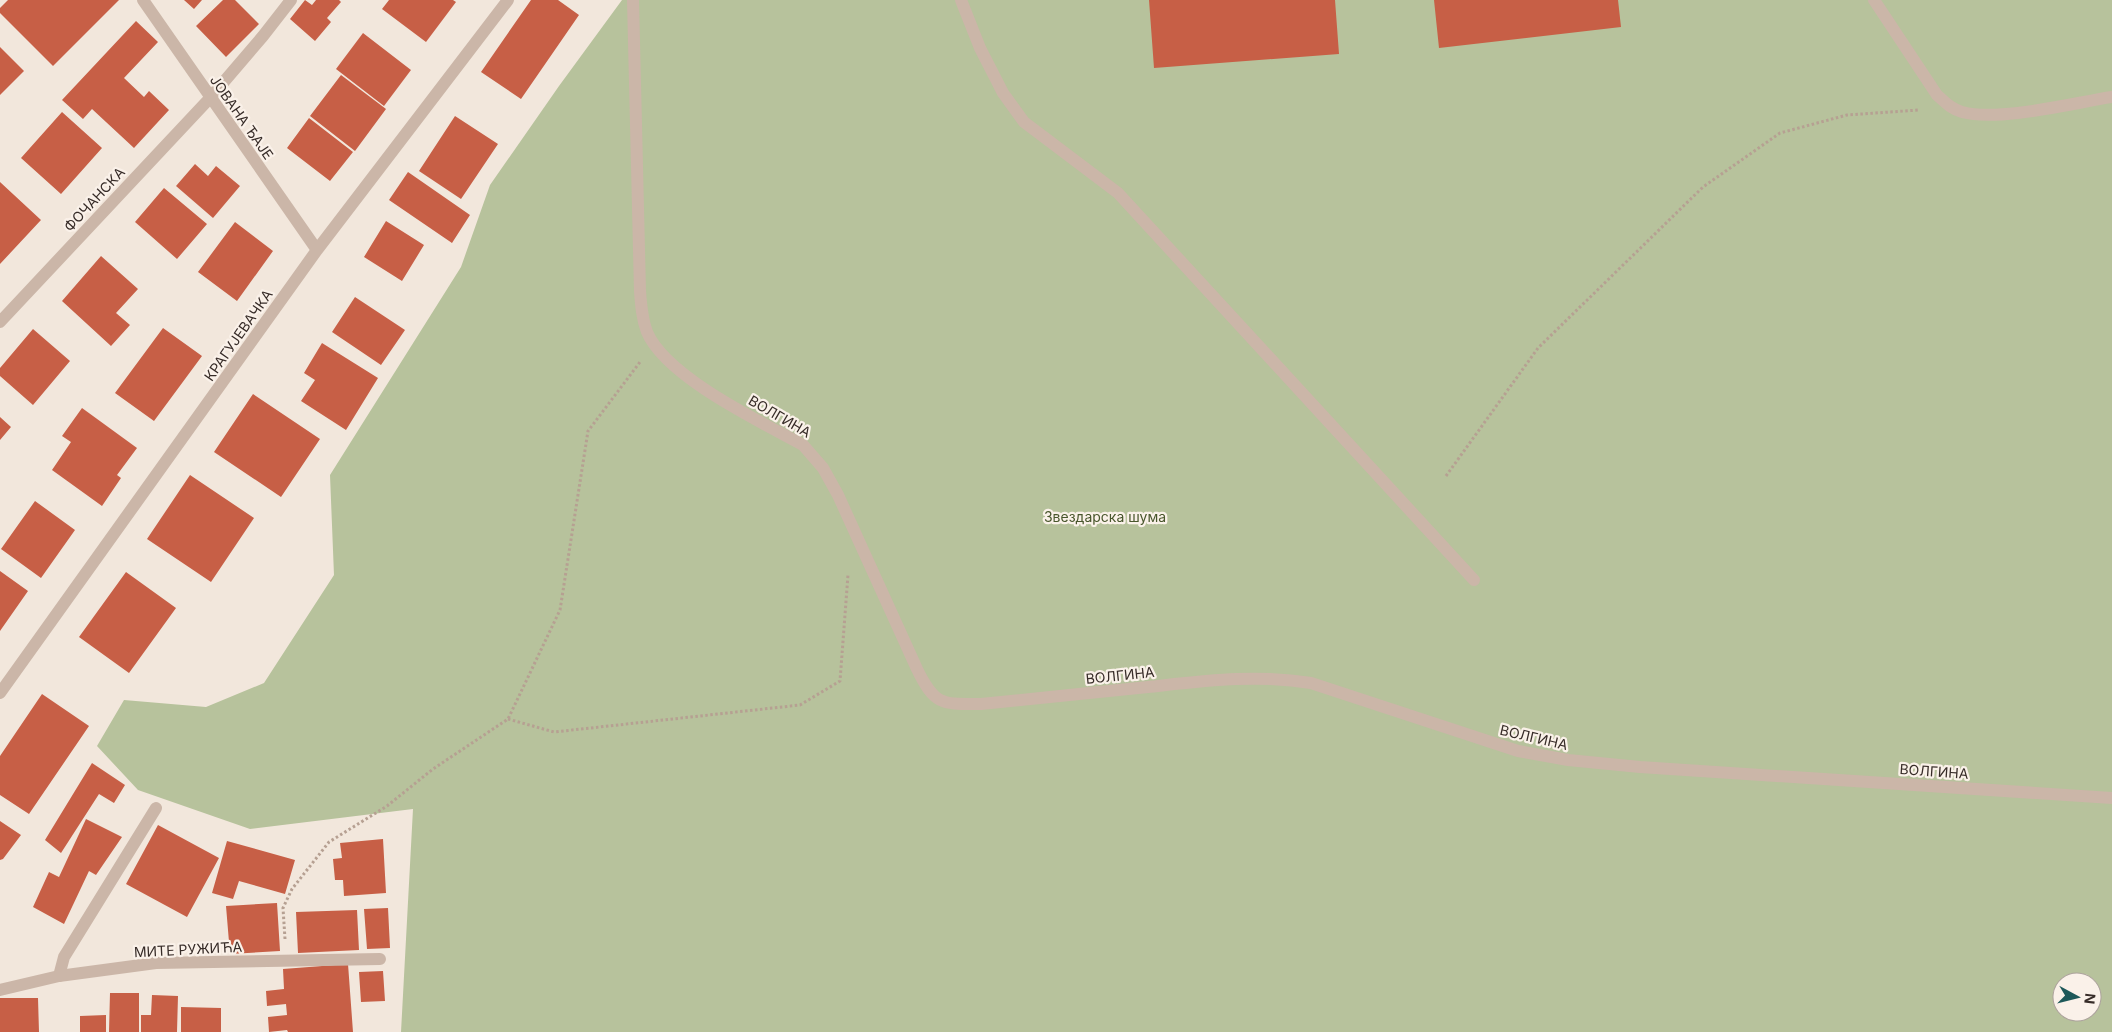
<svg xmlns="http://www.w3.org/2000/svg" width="2112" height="1032" font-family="Inter,sans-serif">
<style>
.green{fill:#b7c29c;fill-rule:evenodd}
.building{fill:#c75f46}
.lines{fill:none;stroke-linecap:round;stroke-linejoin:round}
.path{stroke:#b6a092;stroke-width:3;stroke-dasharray:2.5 2.5;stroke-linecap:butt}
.lane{stroke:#cbb6a8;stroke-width:12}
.street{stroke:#cbb6a8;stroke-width:12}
.labels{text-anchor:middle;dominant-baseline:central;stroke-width:4.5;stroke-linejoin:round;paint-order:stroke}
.street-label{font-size:14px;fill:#372c28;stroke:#faf1e9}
.park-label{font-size:14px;fill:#48562c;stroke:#faf1e9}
</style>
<rect width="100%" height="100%" fill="#f2e7dc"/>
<!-- green -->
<path class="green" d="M622 0H2112V1032H401L413 809 250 829 138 790 97 746 124 700 206 707 264 683 334 575 330 475 461 267 490 185 559 86ZM2062 982H2092V1012H2062Z"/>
<!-- building -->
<path class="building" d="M8 0H119L53 66 0 13V8Z
M184 0H202L194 9Z
M223 0H235L259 24 226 57 196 26Z
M305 0 312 5 316 0H339L341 2 327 18 331 22 315 41 290 19Z
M389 0H453L456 2 426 42 382 9Z
M531 0H558L579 15 521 99 481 72Z
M1149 0H1335L1339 54 1154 68Z
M1434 0H1618L1621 27 1439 48Z
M136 21 158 42 124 78 144 97 149 91 169 110 134 148 92 109 83 119 62 100Z
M363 33 411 70 384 106 336 69Z
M0 47 24 71 0 95Z
M341 75 386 109 355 151 310 116Z
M62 112 102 148 61 194 21 158Z
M455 116 498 144 461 199 419 171Z
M309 118 353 152 330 181 287 148Z
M195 164 208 176 216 166 240 186 213 218 176 186Z
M408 172 470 215 452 243 389 200Z
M0 182 41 220 0 264Z
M164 188 207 224 177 259 135 222Z
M386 221 424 245 402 281 364 257Z
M235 222 273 251 237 301 198 272Z
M101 256 138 289 116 313 130 325 111 346 62 301Z
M355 297 405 330 381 365 332 332Z
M163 328 202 356 154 421 115 393Z
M33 329 70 361 33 405 0 376V368Z
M322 343 378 378 346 430 301 401 315 380 304 373Z
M253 394 320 439 281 497 214 452Z
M82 408 137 448 117 475 121 478 102 506 52 470 71 442 62 436Z
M0 417 11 427 0 440Z
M190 475 254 518 211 582 147 539Z
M35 501 75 530 41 578 1 549Z
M0 571 28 591 0 631Z
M126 572 176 608 129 673 79 637Z
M42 694 89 726 29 814 0 795V756Z
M92 763 125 785 114 803 99 794 61 853 45 840Z
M86 819 122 837 96 875 89 871 64 924 33 907 49 872 59 877Z
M0 821 21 835 3 859 0 860Z
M158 825 219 858 187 917 126 884Z
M383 839 386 893 344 896 343 880H335L333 859 342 858 340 843Z
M227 841 295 860 285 894 239 881 233 899 212 893Z
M277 903 280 951 230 954 226 906Z
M388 908 390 948 367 949 364 909Z
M357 910 359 950 298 953 296 912Z
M348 964 353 1032H288L287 1030 269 1032 268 1017 287 1015 286 1004 267 1006 266 991 284 989 283 969Z
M383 971 385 1001 361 1002 359 972Z
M110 993H139V1032H109Z
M152 995 178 996 177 1032H141V1015H151Z
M0 998H38L39 1032H0Z
M181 1007 221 1008V1032H181Z
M106 1015V1032H80V1016Z"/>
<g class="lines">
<!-- path -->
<path class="path" d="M1446 476 1538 348 1703 187 1780 133 1847 115 1919 110
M508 719 554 732 800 705 840 681 848 575
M285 939 283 908 292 889 329 842 387 806 433 769 508 719 560 610 588 431 640 362"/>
<!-- lane -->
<path class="lane" d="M633 0 640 291C641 305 642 319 647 332 666 377 761 422 803 445L823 468 838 495 917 669C935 706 942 704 981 704 1037 698 1092 693 1148 687 1204 681 1255 674 1311 683L1518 751 1568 760 1640 767 2112 798
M961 0 980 48 1003 93 1024 122 1118 193 1474 580
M1874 0 1937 95C1945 102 1951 109 1962 112 1999 122 2073 103 2112 97
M59 976 64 957 156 808"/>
<!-- street -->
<path class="street" d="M143 0 317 250
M0 322 210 98 263 36 291 0
M0 693 317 250 508 0
M0 990 59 976 156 963 380 959"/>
</g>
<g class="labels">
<!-- street labels -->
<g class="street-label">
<text transform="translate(242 117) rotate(55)">ЈОВАНА ЂАЈЕ</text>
<text transform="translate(94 199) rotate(-47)">ФОЧАНСКА</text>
<text transform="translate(238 335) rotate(-55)">КРАГУЈЕВАЧКА</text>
<text transform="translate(780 416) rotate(30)">ВОЛГИНА</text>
<text transform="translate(1120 675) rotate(-6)">ВОЛГИНА</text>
<text transform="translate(1534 737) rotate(13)">ВОЛГИНА</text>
<text transform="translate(1934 771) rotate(4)">ВОЛГИНА</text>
<text transform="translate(188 949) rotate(-3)">МИТЕ РУЖИЋА</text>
</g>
<!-- park labels -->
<g class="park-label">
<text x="1105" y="516">Звездарска шума</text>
</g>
</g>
<!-- north arrow -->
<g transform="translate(2077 997) rotate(97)"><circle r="24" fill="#faf1e9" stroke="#aca29c"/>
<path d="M0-4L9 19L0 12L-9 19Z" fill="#1d5859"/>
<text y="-8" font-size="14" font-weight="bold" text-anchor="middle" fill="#372c28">N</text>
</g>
</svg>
